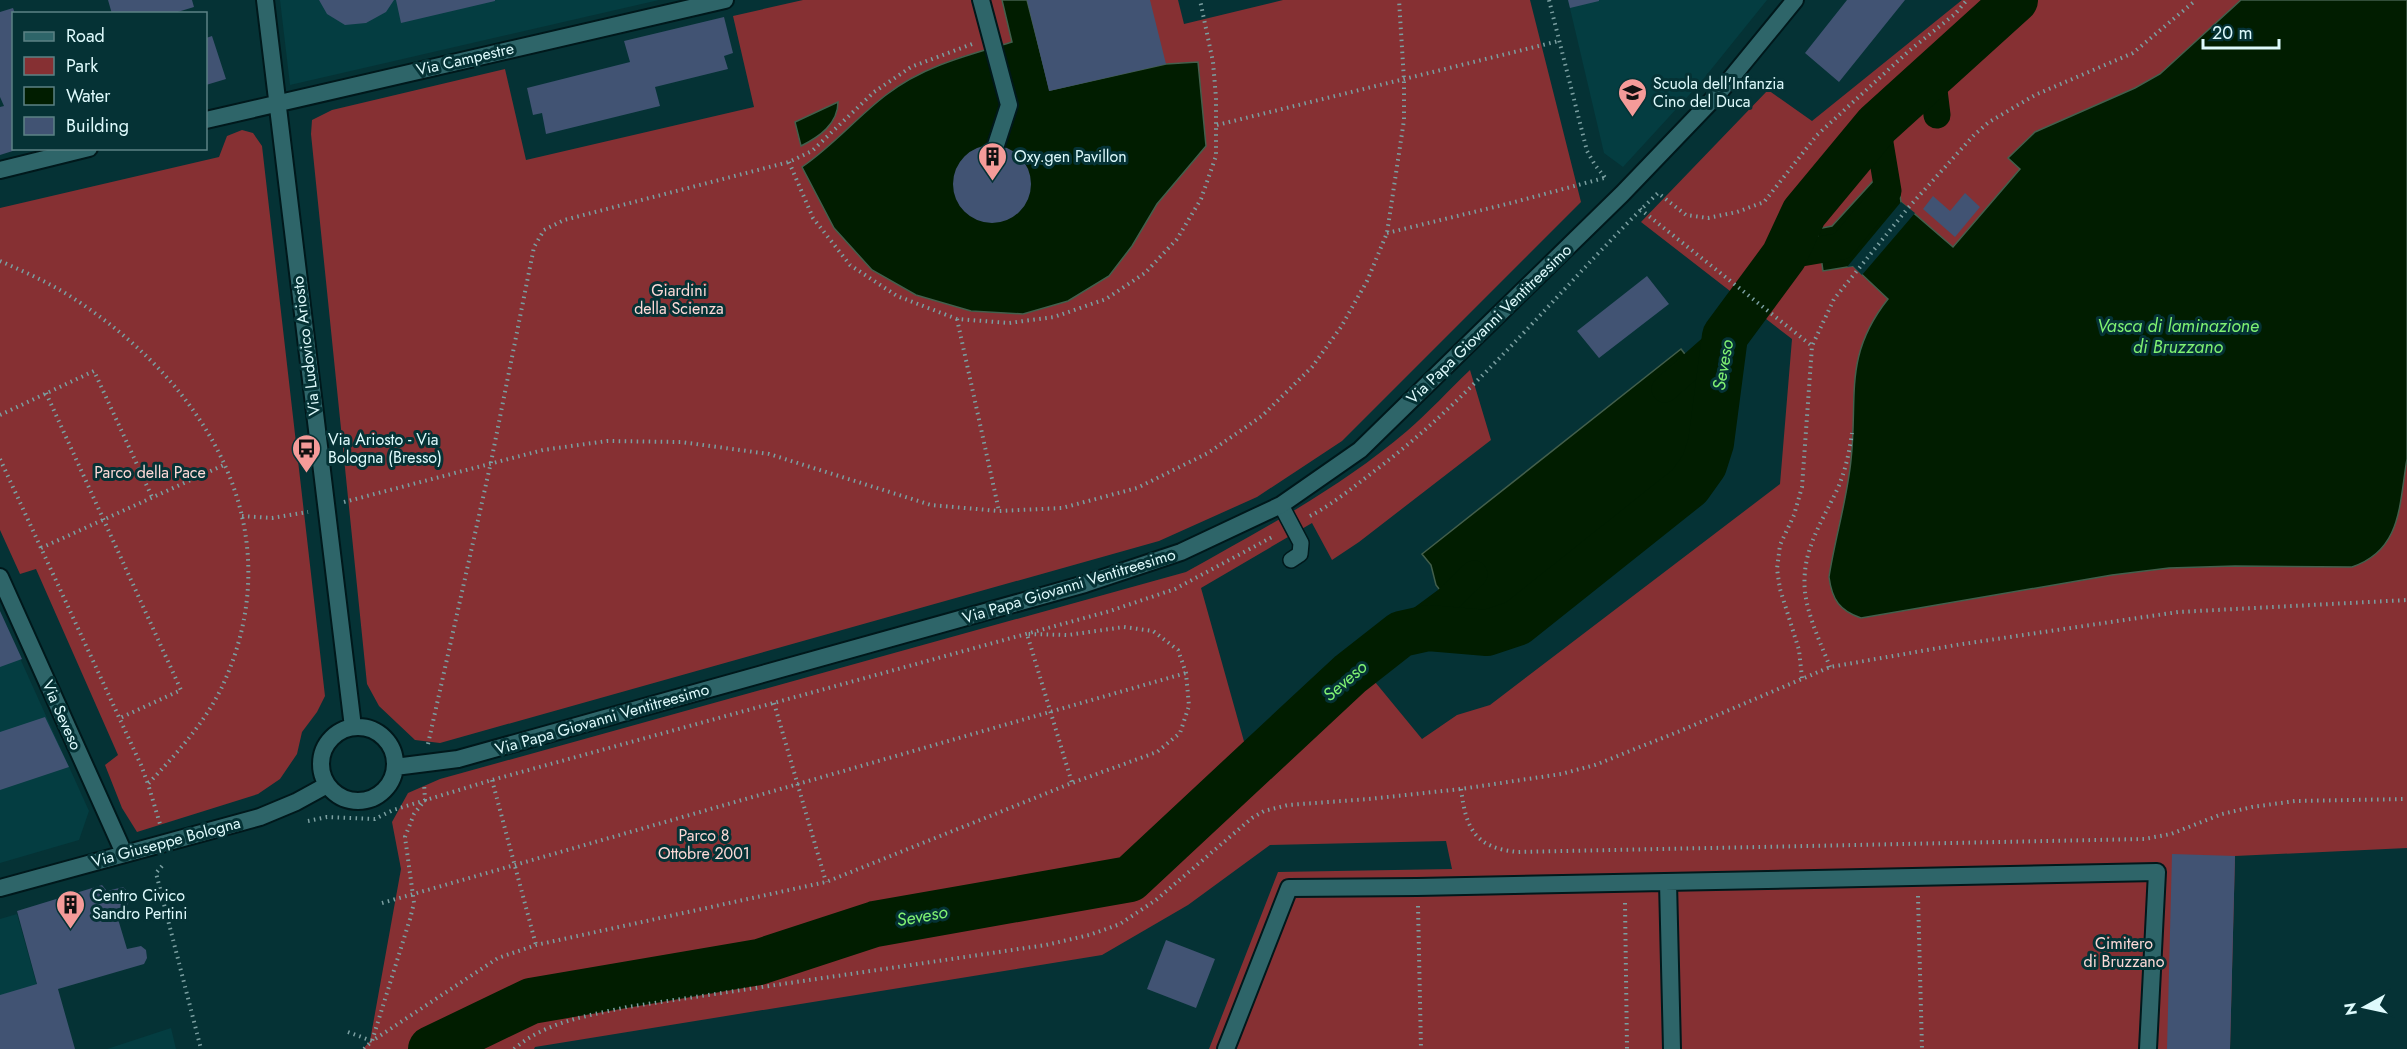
<svg xmlns="http://www.w3.org/2000/svg" width="2407" height="1049" font-family="Jost,sans-serif">
<style>
.built{fill:#043d41}
.green{fill:#863033}
.water{fill:#011d00;stroke:#435f4c;stroke-width:1.5}
.pier{fill:#053235}
.lines{fill:none;stroke-linecap:round;stroke-linejoin:round}
.canal{stroke:#011d00;stroke-width:27}
.river{stroke:#011d00;stroke-width:46}
.building{fill:#415373}
.service-casing{stroke:#00181b;stroke-width:18}
.pedestrian-casing{stroke:#00181b;stroke-width:20}
.minor-casing{stroke:#00181b;stroke-width:20}
.path{stroke:#7b9fa1;stroke-width:4;stroke-dasharray:1.5 4.5;stroke-linecap:butt}
.service{stroke:#2e6569;stroke-width:15}
.pedestrian{stroke:#2e6569;stroke-width:16}
.minor{stroke:#2e6569;stroke-width:16}
.labels{text-anchor:middle;dominant-baseline:central;stroke-width:6;stroke-linejoin:round;paint-order:stroke}
.street-label{font-size:16px;fill:#defafc;stroke:#053235}
.poi-label{font-size:16px;fill:#defafc;stroke:#053235;text-anchor:start}
.park-label{font-size:16px;fill:#fdd9d7;stroke:#053235}
.water-label{font-size:18px;font-style:italic;fill:#7ff172;stroke:#053235}
</style>
<rect width="100%" height="100%" fill="#053235"/>
<!-- built -->
<path class="built" d="M280 0H659L290 85Z
M1568 0H1767L1701 82 1623 167 1604 153Z
M0 614 89 811 79 840 0 863Z
M17 914 39 993 0 1049V919Z
M171 1028 176 1049H107Z"/>
<!-- green -->
<path class="green" d="M803 0H1002L1013 42C968 55 923 66 886 95 857 118 833 146 803 167L1109 276 1132 246 1157 204 1206 146 1166 64 1049 91 1027 0H1178L1184 24 1283 0H1530L1581 202 1342 441 1257 497 1159 541 440 743 415 740 379 706 367 684 311 134 312 120 332 110 505 69 526 160 754 107 733 16Z
M1962 0H2407V848L2235 856 2230 1049H1209L1278 872 1452 869 1446 841 1270 845 1188 905 1102 955 535 1047 534 1049H363L370 1041 401 869 392 822 408 793 440 779 1186 572C1263 529 1340 488 1407 431 1429 412 1449 390 1470 370L1491 440 1359 542 1332 560 1312 523 1201 588 1245 745 1352 654 1422 739 1457 715 1490 705 1780 484 1792 339 1641 222 1768 90 1812 121Z
M242 130 253 133 262 146 325 696 317 712 302 732 297 754 280 779 258 794 137 832 122 808 105 765 118 755 36 569 20 574 0 530V208L219 157 227 136Z"/>
<!-- water -->
<path class="water" d="M1002 0H1027L1050 90 1166 64 1198 62 1206 146 1157 204 1132 246 1109 276 1068 301 1023 314 971 311 916 295 872 270 834 228 802 167C834 145 856 118 886 95 923 66 968 55 1012 42Z
M2241 0H2407V459C2399 505 2402 550 2352 567L2235 566 2169 568 2112 575 1861 618C1840 611 1832 600 1829 577 1835 538 1847 500 1851 460 1858 395 1843 356 1888 299L1853 266 1823 271 1817 229 1832 226 1875 179 1897 175 1901 202 1953 247 2020 169 2008 158 2035 132 2135 88 2160 74Z
M838 102C838 124 819 137 801 146L795 122Z
M1681 349 1701 375C1698 408 1700 447 1678 474L1505 610 1493 615 1471 618 1459 615 1436 585 1431 565 1422 554Z"/>
<!-- pier -->
<path class="pier" d="M1901 202 1915 213 1862 275 1853 266 1847 267Z"/>
<g class="lines">
<!-- canal -->
<path class="canal" d="M1932 74 1937 115
M1784 256 1842 246 1888 191 1877 125
M1665 389 1725 336
M1401 634 1447 600 1474 574"/>
<!-- river -->
<path class="river" d="M431 1049 531 1001 759 962 875 924 1130 879 1350 674 1401 634 1428 628 1487 633 1517 623 1689 486 1704 465 1711 443 1725 336 1784 256 1804 213 1877 125 2015 0"/>
</g>
<!-- building -->
<path class="building" d="M108 0H192L194 7 171 14H112Z
M319 0H394L386 12 366 23 345 25 327 14Z
M396 0H495V1L401 23Z
M1027 0H1150L1166 64 1049 91Z
M1568 0H1599V1L1570 8Z
M1847 0H1905L1839 82 1805 53Z
M13 8 15 14 14 148 19 149 0 155V107L4 106 0 97V12Z
M724 17 733 53 724 56 728 69 655 87 660 106 546 134 542 113 533 115 527 88 630 62 624 41Z
M212 36 226 79 206 85V38Z
M953 184a39 39 0 1 1 78 0a39 39 0 1 1-78 0Z
M1965 193 1980 207 1955 237 1923 209 1933 196 1950 211Z
M1647 276 1669 304 1599 358 1577 331Z
M0 611 22 659 0 667Z
M45 717 69 767 0 790V732Z
M2172 854 2235 856 2230 1049H2167Z
M102 885 107 891 123 887 129 893 130 899 127 906 115 909 127 949 141 946 146 950 147 958 144 964 58 989 75 1049H0V995L37 984 17 911Z
M1166 940 1215 959 1196 1008 1147 989Z"/>
<g class="lines">
<defs>
<path id="service" d="M1281 505 1301 543 1300 554 1291 560"/>
<path id="pedestrian" d="M981 0 1009 105 996 145
M1668 882 1672 1049
M1226 1049 1289 888 1417 887 2157 872 2148 1049"/>
<path id="minor" d="M265 0 353 727
M206 120 725 0
M0 170 89 148
M0 577 124 853
M321 764a37 37 0 1 1 74 0a37 37 0 1 1-74 0Z
M395 767 458 759 1085 584 1181 552 1281 505 1360 450 1622 194 1718 94 1795 0
M0 888 260 817 296 802 327 785"/>
</defs>
<!-- service casing -->
<use href="#service" class="service-casing"/>
<!-- pedestrian casing -->
<use href="#pedestrian" class="pedestrian-casing"/>
<!-- minor casing -->
<use href="#minor" class="minor-casing"/>
<!-- path -->
<path class="path" d="M1549 0 1587 151 1595 165 1607 180
M1217 125 1559 41
M789 162 813 218 850 265 897 296 957 319 1009 323 1054 317 1106 299 1145 273 1177 239 1201 199 1216 156V98L1213 62 1200 0
M1640 209 1812 346
M1387 233 1511 203 1604 178
M0 261C25 272 50 283 73 298 207 385 295 529 222 687 204 724 176 754 148 784L160 824
M957 319 999 511
M46 393 181 690 120 718
M0 415 94 371 152 497
M0 459 141 765 148 784
M344 502 543 450 607 441 681 442 769 454 931 505 999 511 1062 508 1137 488 1208 453 1262 416 1312 367 1341 327 1367 281 1387 233 1404 120V80L1399 0
M242 516 272 518 308 512
M1310 516C1335 503 1357 484 1381 466 1484 387 1564 283 1658 193L1686 215 1708 218 1737 212 1764 202 1817 135 1910 50 1955 14 1967 0
M41 548 226 464
M1830 667C1821 644 1808 617 1805 592 1801 553 1820 525 1836 492 1845 473 1849 454 1852 433
M1802 678 1799 650 1780 589 1777 569 1780 545 1794 515 1802 487 1812 346 1834 299 1908 208 1974 135 1989 122 2035 95 2133 53 2196 0
M774 703 826 882
M428 744 491 462 534 247 544 230 564 220 789 162 812 151 874 92 911 67 972 44
M492 780 536 945
M1461 789C1466 829 1475 848 1518 852L2144 839 2171 834 2222 814 2252 807 2295 801 2407 799
M308 821 327 817 375 819 393 810 492 780 1110 611 1175 589 1274 536
M162 866 156 873 201 1049
M1918 896 1922 1049
M382 903 1186 673
M1625 903 1627 1049
M1418 906 1421 1049
M348 1032 372 1041 498 958 536 945 826 882 1072 783 1157 752 1180 733 1189 706 1186 673 1178 650 1153 631 1124 627 1068 635 1027 634 1072 783
M364 1049 372 1041 410 919 414 903 405 837 414 814 425 800 424 783
M514 1049C545 1022 587 1016 627 1007L1046 945 1089 935 1120 924 1156 900 1252 818 1264 811 1288 805 1369 799 1461 789 1561 774 1595 765 1680 731 1830 667 1956 645 2178 612 2407 600"/>
<!-- service -->
<use href="#service" class="service"/>
<!-- pedestrian -->
<use href="#pedestrian" class="pedestrian"/>
<!-- minor -->
<use href="#minor" class="minor"/>
</g>
<!-- icons -->
<defs>
<symbol id="school-pin" viewBox="-11 -11 22 30"><path d="M0 17L-7.5 6A9.5 9.5 0 1 1 7.5 6Z" fill="#f59b99" stroke="#053235"/><path d="M0-5L7-2L0 1L-7-2ZM-4 1L0 2.5L4 1V4Q0 6-4 4Z" fill="#111"/></symbol>
<symbol id="building-pin" viewBox="-11 -11 22 30"><path d="M0 17L-7.5 6A9.5 9.5 0 1 1 7.5 6Z" fill="#f59b99" stroke="#053235"/><path d="M-4-6H4V6H1V3H-1V6H-4ZM-2.5-4.3h1.7v1.8h-1.7ZM.8-4.3h1.7v1.8H.8ZM-2.5-1h1.7V.8h-1.7ZM.8-1h1.7V.8H.8Z" fill="#111"/></symbol>
<symbol id="bus-pin" viewBox="-11 -11 22 30"><path d="M0 17L-7.5 6A9.5 9.5 0 1 1 7.5 6Z" fill="#f59b99" stroke="#053235"/><path d="M-5-6H5V4H4V6H2V4H-2V6H-4V4H-5ZM-3.5-4V0h7V-4ZM-3.5 1.2v1.5H-2V1.2ZM2 1.2v1.5H3.5V1.2Z" fill="#111"/></symbol>
</defs>
<g fill-rule="evenodd">
<use href="#school-pin" x="1616" y="76" width="33" height="45"/>
<use href="#building-pin" x="976" y="140" width="33" height="45"/>
<use href="#bus-pin" x="290" y="432" width="33" height="45"/>
<use href="#building-pin" x="54" y="888" width="33" height="45"/>
</g>
<g class="labels">
<!-- street labels -->
<g class="street-label">
<text transform="translate(465 59) rotate(-13)">Via Campestre</text>
<text transform="translate(1489 324) rotate(-44)">Via Papa Giovanni Ventitreesimo</text>
<text transform="translate(306 346) rotate(-97)">Via Ludovico Ariosto</text>
<text transform="translate(1069 586) rotate(-17)">Via Papa Giovanni Ventitreesimo</text>
<text transform="translate(62 715) rotate(66)">Via Seveso</text>
<text transform="translate(602 719) rotate(-16)">Via Papa Giovanni Ventitreesimo</text>
<text transform="translate(166 842) rotate(-15)">Via Giuseppe Bologna</text>
</g>
<!-- poi labels -->
<g class="poi-label">
<text x="1653" y="83">Scuola dell'Infanzia<tspan x="1653" dy="18">Cino del Duca</tspan></text>
<text x="1014" y="156">Oxy.gen Pavillon</text>
<text x="328" y="439">Via Ariosto - Via<tspan x="328" dy="18">Bologna (Bresso)</tspan></text>
<text x="92" y="895">Centro Civico<tspan x="92" dy="18">Sandro Pertini</tspan></text>
</g>
<!-- park labels -->
<g class="park-label">
<text x="679" y="290">Giardini<tspan x="679" dy="18">della Scienza</tspan></text>
<text x="150" y="472">Parco della Pace</text>
<text x="704" y="835">Parco 8<tspan x="704" dy="18">Ottobre 2001</tspan></text>
<text x="2124" y="943">Cimitero<tspan x="2124" dy="18">di Bruzzano</tspan></text>
</g>
<!-- water labels -->
<g class="water-label">
<text x="2178" y="326">Vasca di laminazione<tspan x="2178" dy="21">di Bruzzano</tspan></text>
<text transform="translate(1723 365) rotate(-80)">Seveso</text>
<text transform="translate(1345 681) rotate(-41)">Seveso</text>
<text transform="translate(922 916) rotate(-10)">Seveso</text>
</g>
</g>
<!-- legend -->
<rect x="12" y="12" width="195" height="138" fill="#053235" stroke="#5c8285" stroke-width="1.5"/>
<rect x="24" y="32" width="30" height="9" fill="#2e6569" stroke="#5c8285" stroke-width="1.5"/>
<text x="66" y="42" font-size="18" fill="#defafc">Road</text>
<rect x="24" y="57" width="30" height="18" fill="#863033" stroke="#5c8285" stroke-width="1.5"/>
<text x="66" y="72" font-size="18" fill="#defafc">Park</text>
<rect x="24" y="87" width="30" height="18" fill="#011d00" stroke="#5c8285" stroke-width="1.5"/>
<text x="66" y="102" font-size="18" fill="#defafc">Water</text>
<rect x="24" y="117" width="30" height="18" fill="#415373" stroke="#5c8285" stroke-width="1.5"/>
<text x="66" y="132" font-size="18" fill="#defafc">Building</text>
<!-- north arrow -->
<g transform="translate(2365 1007) rotate(262)" stroke="#053235" stroke-width="4.5" paint-order="stroke">
<path d="M0-4.5L10 22L0 15L-10 22Z" fill="#defafc"/>
<text y="-9" font-size="16" font-weight="bold" text-anchor="middle" fill="#defafc">N</text>
</g>
<!-- scale -->
<path d="M2203 39v9h76v-9" fill="none" stroke="#defafc" stroke-width="3"/>
<text x="2212" y="39" font-size="18" fill="#defafc" stroke="#053235" stroke-width="4.5" paint-order="stroke">20 m</text>
</svg>
